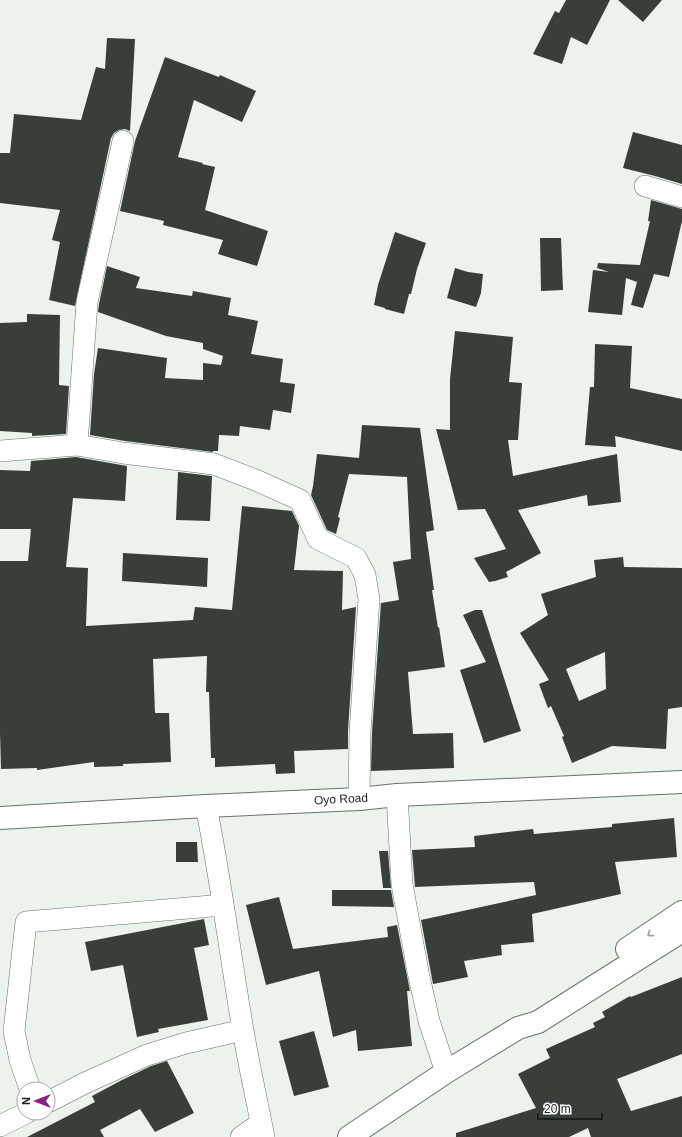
<svg xmlns="http://www.w3.org/2000/svg" width="682" height="1137" font-family="Arial,sans-serif">
<style>
.building{fill:#383f39;fill-rule:evenodd}
.lines{fill:none;stroke-linecap:round;stroke-linejoin:round}
.minor-casing{stroke:#6a716b;stroke-width:22}
.secondary-casing{stroke:#6a716b;stroke-width:24}
.trunk-casing{stroke:#6a716b;stroke-width:24}
.minor{stroke:#fff;stroke-width:21}
.secondary{stroke:#fff;stroke-width:22}
.trunk{stroke:#fff;stroke-width:22}
.oneway{stroke:#999a99}
.labels{text-anchor:middle;dominant-baseline:central;stroke-width:4;stroke-linejoin:round;paint-order:stroke}
.street-label{font-size:12px;fill:#1c1f1d;stroke:#fff}
</style>
<rect width="100%" height="100%" fill="#ebf3ec"/>
<!-- building -->
<path class="building" d="M566 0H610L587 45 571 37 562 64 533 54 555 11 559 13Z
M618 0H662L643 22Z
M107 38 135 39 130 131 125 129 119 130 114 133 111 138 75 306 49 300 60 242 52 240 60 210 0 203V153H10L14 114 81 120 96 67 105 69Z
M165 57 219 77 220 75 256 91 242 122 194 100 178 157 203 163 202 164 215 167 205 210 268 231 257 266 218 254 223 240 163 225 164 221 120 211 135 141Z
M633 132 682 145V184L655 176 623 168Z
M651 200 682 209V221L669 277 654 274 643 308 631 305 637 282 626 278 622 315 588 312 593 270 609 272 597 268 598 263 640 265 650 221H648Z
M395 232 426 243 417 269 411 294H409L404 314 385 309V308L374 305 378 285Z
M540 238H561L563 290 541 291Z
M107 266 140 277 136 288 192 296 193 291 231 298 228 315 258 321 251 354 283 359 280 382 295 384 291 413 273 410 270 430 240 426 239 436 219 435 218 451H213V452L125 441 90 435 94 374 98 348 167 358 165 378 203 380V363L221 365 223 356 203 349V343L166 336 98 312 99 304Z
M455 268 468 272 483 274 481 293 476 307 447 298Z
M27 314 60 315 59 385 69 386 66 434 32 436V433L0 431V323L27 322Z
M455 331 513 337 509 382 522 383 518 440H508L513 476 617 454 621 502 588 506 587 495 518 510 541 553 506 572 508 577 495 581 489 582 474 558 506 549 485 509 458 510 436 429 450 430V379Z
M595 344 632 346 630 388 682 399V451L615 436 616 447 585 445 590 387H594Z
M362 425 420 428 434 530 426 532 434 590H432L438 628 439 627 445 667 408 672 413 734 453 733 454 768 371 771 372 732 381 603 399 600 393 562 411 559 407 477 349 474 338 517 340 518 336 534 327 530 311 495 313 486 317 454 359 458Z
M76 457 127 466 125 501 73 498 66 567 88 568 86 626 193 620 195 607 232 610 242 506 292 511 299 526 294 570 343 571 342 610 356 607 348 731V749L294 751 295 773 276 774 275 764 215 767V758H211L209 692H206L207 656 153 659 155 713H169L171 762 123 764V766L94 767V762L37 770V768L1 769 0 733V561H28L31 529H0V470L30 471 31 461Z
M178 472 212 476 210 521 176 520Z
M123 553 208 558 207 587 122 581Z
M623 557 624 567 682 568V707L668 709 666 749 612 746 572 763 562 737 564 736 551 706 548 708 539 684 549 680 520 633 548 615 541 594 596 577 594 560ZM605 652 606 689 579 701 566 669Z
M475 610H482L521 731 484 743 460 670 486 662 463 615Z
M674 818 677 857 615 862 621 894 532 914 534 942 501 945 502 955 464 961 468 977 433 984 421 920 536 895 534 882 415 887 412 850 475 847 474 836 533 829 534 834 612 827V824Z
M176 842H197L198 862H176Z
M379 851H388L391 888H383Z
M332 890H391L394 907 332 906Z
M279 897 293 949 388 937 387 927 397 925 410 991H407L412 1046 358 1051 356 1030 333 1037 319 971 266 985 246 905Z
M204 919 209 945 194 948 208 1020 158 1029 159 1032 137 1037 123 965 91 971 85 942Z
M682 977V1054L617 1079 631 1111 682 1096V1137H591L588 1128 569 1137H456V1133L536 1108 518 1074 550 1058 546 1049 595 1027 593 1023 605 1017 602 1012 630 996 631 997Z
M314 1031 329 1087 294 1096 279 1041Z
M167 1061 194 1113 155 1132 140 1109 100 1130 104 1137H27L95 1102 92 1096 122 1080 151 1066Z"/>
<g class="lines">
<defs>
<path id="minor" d="M645 186 682 197
M77 445 87 302 123 141
M0 451 77 445 123 453 214 464 258 481 300 500 318 539 356 558 365 575 369 599 360 732 359 799
M397 795 402 884 418 972 429 1021 446 1072
M206 806C221 880 230 955 243 1030 249 1066 257 1101 264 1137
M30 1089 20 1060 14 1031 26 922 223 905
M48 1102 85 1083 147 1055 186 1043 243 1030
M0 1126 26 1113
M241 1137 261 1123"/>
<path id="secondary" d="M627 949 682 912
M349 1137 446 1072 518 1028 538 1022 682 931"/>
<path id="trunk" d="M0 818 206 806 359 799 397 795 682 782"/>
</defs>
<!-- minor casing -->
<use href="#minor" class="minor-casing"/>
<!-- secondary casing -->
<use href="#secondary" class="secondary-casing"/>
<!-- trunk casing -->
<use href="#trunk" class="trunk-casing"/>
<!-- minor -->
<use href="#minor" class="minor"/>
<!-- secondary -->
<use href="#secondary" class="secondary"/>
<!-- trunk -->
<use href="#trunk" class="trunk"/>
</g>
<!-- one-way arrows -->
<defs><path id="oneway-chevron" d="M-2-3.5L2.5 0L-2 3.5" fill="none" stroke-width="1.6" stroke-linecap="round" stroke-linejoin="round"/></defs>
<use class="oneway" href="#oneway-chevron" transform="translate(650 934) rotate(146)"/>
<g class="labels">
<!-- street labels -->
<g class="street-label">
<text transform="translate(341 799) rotate(-3)">Oyo Road</text>
</g>
</g>
<!-- north arrow -->
<g transform="translate(36 1101) rotate(270)"><circle r="19" fill="#ffffff" stroke="#a4a5a5"/>
<path d="M0-3L7 15L0 10L-7 15Z" fill="#881f85"/>
<text y="-6" font-size="11" font-weight="bold" text-anchor="middle" fill="#1c1f1d">N</text>
</g>
<!-- scale -->
<path d="M538 1113v6h64v-6" fill="none" stroke="#1c1f1d" stroke-width="2"/>
<text x="544" y="1113" font-size="12" fill="#1c1f1d" stroke="#ffffff" stroke-width="3" paint-order="stroke">20 m</text>
</svg>
